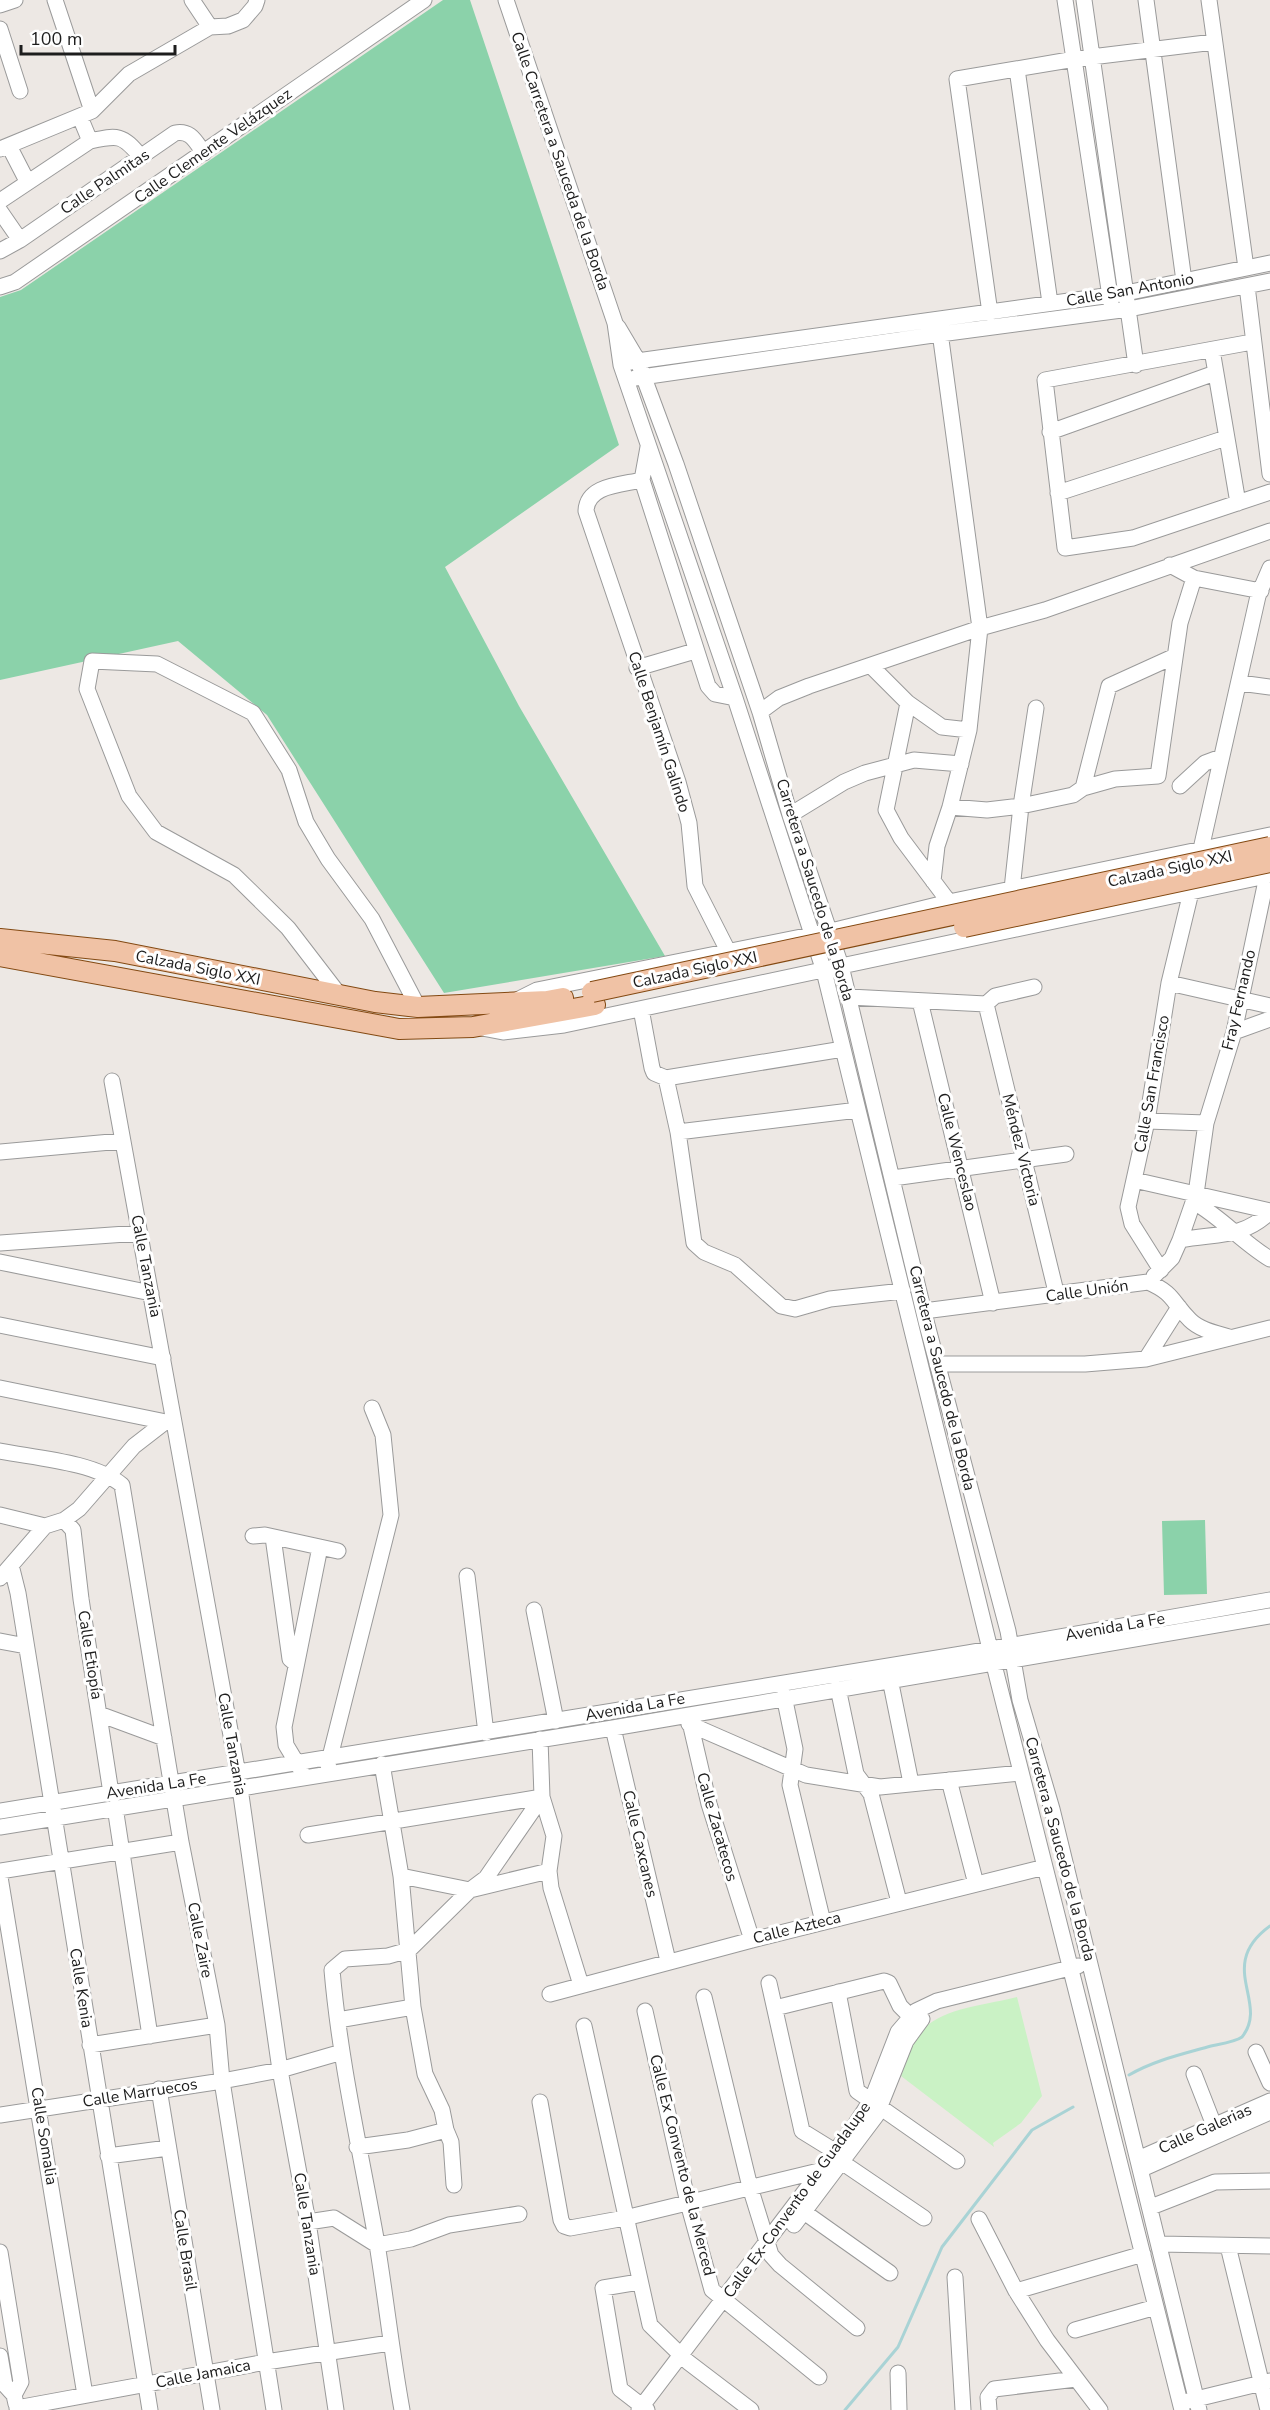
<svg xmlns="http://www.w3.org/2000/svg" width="1270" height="2410" font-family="'Nunito Sans',sans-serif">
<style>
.park{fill:#caf2c5}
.pitch{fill:#8bd2aa}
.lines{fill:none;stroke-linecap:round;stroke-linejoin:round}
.stream{stroke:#a9d3d5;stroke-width:3}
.minor-casing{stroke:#9a9a9a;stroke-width:17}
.major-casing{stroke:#834912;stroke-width:22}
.minor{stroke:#fff;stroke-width:15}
.major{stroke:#f0c2a5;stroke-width:20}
.major-bridge-casing{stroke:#834912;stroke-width:22;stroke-linecap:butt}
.major-bridge{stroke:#f0c2a5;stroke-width:20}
.labels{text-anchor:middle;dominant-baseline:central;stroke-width:6;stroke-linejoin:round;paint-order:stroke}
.street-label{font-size:16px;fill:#1d1d1d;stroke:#fff}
</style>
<rect width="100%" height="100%" fill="#ede8e4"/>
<!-- park -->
<path class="park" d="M1017 1997 1042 2096 1021 2123 993 2143 994 2147 901 2076C907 2060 914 2035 929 2024 952 2007 990 2004 1017 1997Z"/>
<!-- pitch -->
<path class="pitch" d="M443 0H470L619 445 445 567 519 706 665 956 444 993 267 715 178 641 0 680V297L21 290Z
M1205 1520 1207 1594 1164 1595 1162 1521Z"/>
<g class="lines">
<!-- stream -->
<path class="stream" d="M1129 2075C1155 2060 1183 2054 1211 2046 1220 2044 1235 2042 1242 2037 1270 2002 1215 1966 1270 1926
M845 2410 898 2347 942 2247 1032 2130 1073 2107"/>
<defs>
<path id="minor" d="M55 0 92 111
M192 0 210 27
M506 0 615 323 621 365 735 698 824 971 990 1649 1182 2410
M1065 0 1111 303
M1084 0 1136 365
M1146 0 1184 281
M1209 0 1246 268
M0 5 15 0
M0 29 20 91
M1017 69 1050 303
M80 117 90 141C118 135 122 134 141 157
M9 146 27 181
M0 149 92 111 129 74 210 27 228 26 243 20 255 6 257 0
M0 201 90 141
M0 211 20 240
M0 251 20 240 175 133C191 130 195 141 204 153
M1247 286 1270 474
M0 287 15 282 424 0
M990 313 957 79 1075 59 1214 42
M618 327 637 359 676 464 760 712 790 815 841 966 926 1321 1008 1631 1020 1700 1052 1809 1199 2410
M1252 342 1045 380 1065 548 1133 538 1270 492
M1212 350 1238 503
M630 362 1126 293 1270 263
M635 378 940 334 1129 309 1270 281
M1050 432 1215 373
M648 447 642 480C621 485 587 485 586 511L678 782 689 823 695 886 728 951
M642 480 708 686 715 694 735 698
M1058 493 1226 438
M1170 565 1194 578 1261 591
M871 666 908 703 942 727 969 730
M637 668 695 651
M1240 683 1270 687
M908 703 886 810 901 838 949 902
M760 712 779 698 809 686 980 628 1045 610 1270 531
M1180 786 1205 763 1221 757
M1083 788 1109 686 1175 656
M950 807 987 810 1021 806 1073 795 1083 788 1115 779 1158 776 1180 623 1194 578
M790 815 844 782 865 773 914 760 961 764
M1201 849 1258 596 1270 568
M933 881 937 846 950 807 969 730 980 628 939 325
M1012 889 1021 806 1036 708
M1169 983 1270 1006
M341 997 288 928 234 875 156 832 129 796 87 689 92 661 157 664 253 713 289 770 306 822 328 859 372 919 418 1007
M849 997 986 1004 995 996 1034 987
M515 1001 537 990 831 931 949 902 1270 835
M920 1001 993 1303
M986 1004 1057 1296
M641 1009 652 1068 654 1073 666 1078 678 1132 694 1243 704 1252 735 1265 781 1306 795 1309 830 1299 903 1291
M482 1028 503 1032 564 1025 1270 875
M1234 1032 1270 1019
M666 1078 843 1049
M112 1081 238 1774 280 2070 308 2222 336 2410
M1147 1121 1206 1123
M678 1132 858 1110
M0 1152 122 1141
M893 1178 1066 1154
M1134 1180 1270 1211
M1194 1202C1222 1218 1242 1242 1270 1259
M1180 1240 1196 1194 1206 1123 1234 1032 1267 876
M0 1243 140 1233
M0 1262 151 1293
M1161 1270 1132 1224 1128 1207 1147 1121 1169 983 1191 892
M1154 1276 1172 1258 1180 1240C1216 1233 1242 1239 1270 1212
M924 1311 1148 1282C1175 1294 1171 1301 1190 1320 1200 1330 1216 1333 1229 1337
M0 1325 163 1358
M1146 1359 1179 1307
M937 1364H1085L1146 1359 1270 1328
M0 1388 171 1423
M0 1451C36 1458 94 1462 122 1485L181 1842 217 2025 222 2081 274 2410
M0 1515 45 1526
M64 1520 73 1530 81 1599 111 1793
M253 1536 265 1535 338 1551
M273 1537 290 1659 296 1664
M11 1565 18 1593 150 2410
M467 1576 486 1733
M0 1578 45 1526 64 1520 79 1509 134 1446 165 1422
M534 1610 556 1721
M0 1641 26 1646
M890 1679 911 1783
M838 1688 856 1774 871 1794 899 1902
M784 1696 795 1749 790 1785 823 1922
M99 1714 164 1738
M689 1718 709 1804 752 1940
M689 1724 806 1775 880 1787 1021 1773
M613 1728 668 1961
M328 1765 391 1515 383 1435 372 1408
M301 1770 286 1745 284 1727 320 1547
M949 1780 976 1884
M542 1797 554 1836 549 1871 551 1888 581 1985
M115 1807 150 2036
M0 1811 968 1653 1270 1600
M0 1827 613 1728 1270 1616
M308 1835 542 1797 540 1739
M0 1871 181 1842
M401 1876 470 1890 549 1871
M0 1877 85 2395
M769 1983 802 2131 836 2152 843 2163 924 2218
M838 1992 857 2091 957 2161
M550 1994 752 1940 1045 1867
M704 1997 750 2187 771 2255 780 2265 857 2328
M413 2007 425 2074 442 2110 446 2130
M775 2008 884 1981 889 1983 900 2006 917 2023
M645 2011 688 2203 712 2290 819 2377
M338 2020 413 2007 401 1876 382 1764
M584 2026 650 2325 688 2362 751 2410
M90 2045 217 2025
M1256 2052 1270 2083
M1194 2074 1217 2133
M159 2089 212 2410
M540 2102 561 2220 564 2226 570 2228 625 2218 827 2169
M0 2115 222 2081 280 2070 342 2052
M357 2147 408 2140 446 2130 451 2142 454 2185
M108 2156 168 2148
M1140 2158 1270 2101
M1142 2169 1270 2112
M801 2204 804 2212 890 2273
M1151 2207 1215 2182 1270 2181
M979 2219 1016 2291 1047 2340 1100 2410
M308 2222 334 2218 377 2245 411 2239 449 2225 519 2214
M794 2225 876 2116 906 2041 922 2019
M1159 2244 1270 2246
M1228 2246 1268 2410
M0 2252 21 2382 14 2395
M955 2277 963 2410
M639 2282 603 2288 620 2389 647 2410
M1016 2291 1143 2254
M1075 2330 1156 2307
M0 2356 5 2385 14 2395 16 2404
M898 2373 899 2410
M1188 2401 1270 2381
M17 2408 266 2362 390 2343
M402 2410C392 2355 386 2299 377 2244 361 2153 340 2063 332 1970L345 1959 388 1956 409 1950 470 1890 486 1878 542 1797
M639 2410 853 2128 872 2099 898 2032 916 2011 937 2001 1078 1966
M989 2410 988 2397 994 2389 1076 2379"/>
<path id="major" d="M0 939 115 951 375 1002 418 1007 547 1001 563 998
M0 956 399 1029 473 1027 595 1005"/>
</defs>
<!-- minor casing -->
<use href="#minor" class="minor-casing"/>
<!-- major casing -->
<use href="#major" class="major-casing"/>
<!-- minor -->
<use href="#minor" class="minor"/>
<!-- major -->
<use href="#major" class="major"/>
<defs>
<path id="major-bridge" d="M964 927 1270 862
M592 992 1270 847"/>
</defs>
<!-- major-bridge casing -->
<use href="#major-bridge" class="major-bridge-casing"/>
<!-- major-bridge -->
<use href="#major-bridge" class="major-bridge"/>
</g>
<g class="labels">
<!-- street labels -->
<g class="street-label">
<text transform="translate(213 146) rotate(-35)">Calle Clemente Velázquez</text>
<text transform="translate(560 161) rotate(71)">Calle Carretera a Sauceda de la Borda</text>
<text transform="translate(105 182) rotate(-34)">Calle Palmitas</text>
<text transform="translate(1130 290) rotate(-10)">Calle San Antonio</text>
<text transform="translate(659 732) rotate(72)">Calle Benjamín Galindo</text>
<text transform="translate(1170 869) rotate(-12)">Calzada Siglo XXI</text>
<text transform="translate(815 890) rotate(73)">Carretera a Saucedo de la Borda</text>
<text transform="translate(198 968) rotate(11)">Calzada Siglo XXI</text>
<text transform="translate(695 970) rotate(-12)">Calzada Siglo XXI</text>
<text transform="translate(1239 1000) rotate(-77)">Fray Fernando</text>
<text transform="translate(1152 1084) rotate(-80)">Calle San Francisco</text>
<text transform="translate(1021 1150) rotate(76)">Méndez Victoria</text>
<text transform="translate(957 1152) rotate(76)">Calle Wenceslao</text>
<text transform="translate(146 1266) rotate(79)">Calle Tanzania</text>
<text transform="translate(1087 1291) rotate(-8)">Calle Unión</text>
<text transform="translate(942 1378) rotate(76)">Carretera a Saucedo de la Borda</text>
<text transform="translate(1115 1627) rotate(-10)">Avenida La Fe</text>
<text transform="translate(90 1655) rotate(81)">Calle Etiopía</text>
<text transform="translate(635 1707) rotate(-10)">Avenida La Fe</text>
<text transform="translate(232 1744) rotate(80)">Calle Tanzania</text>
<text transform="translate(156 1786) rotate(-9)">Avenida La Fe</text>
<text transform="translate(717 1827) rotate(74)">Calle Zacatecos</text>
<text transform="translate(640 1844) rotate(77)">Calle Caxcanes</text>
<text transform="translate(1060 1849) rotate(75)">Carretera a Saucedo de la Borda</text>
<text transform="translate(797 1928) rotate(-14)">Calle Azteca</text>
<text transform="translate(200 1940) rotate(79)">Calle Zaire</text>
<text transform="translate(81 1988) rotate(81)">Calle Kenia</text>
<text transform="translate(140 2093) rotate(-9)">Calle Marruecos</text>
<text transform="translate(1205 2129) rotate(-24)">Calle Galerias</text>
<text transform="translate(44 2136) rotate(81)">Calle Somalia</text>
<text transform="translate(682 2165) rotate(76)">Calle Ex Convento de la Merced</text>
<text transform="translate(797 2200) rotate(-54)">Calle Ex-Convento de Guadalupe</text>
<text transform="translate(307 2224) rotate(81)">Calle Tanzania</text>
<text transform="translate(185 2250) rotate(81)">Calle Brasil</text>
<text transform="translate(203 2374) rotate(-11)">Calle Jamaica</text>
</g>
</g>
<!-- scale -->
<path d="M21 45v9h154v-9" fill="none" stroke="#1d1d1d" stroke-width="3"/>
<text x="30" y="45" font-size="18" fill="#1d1d1d" stroke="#ffffff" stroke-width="4.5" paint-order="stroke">100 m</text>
</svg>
